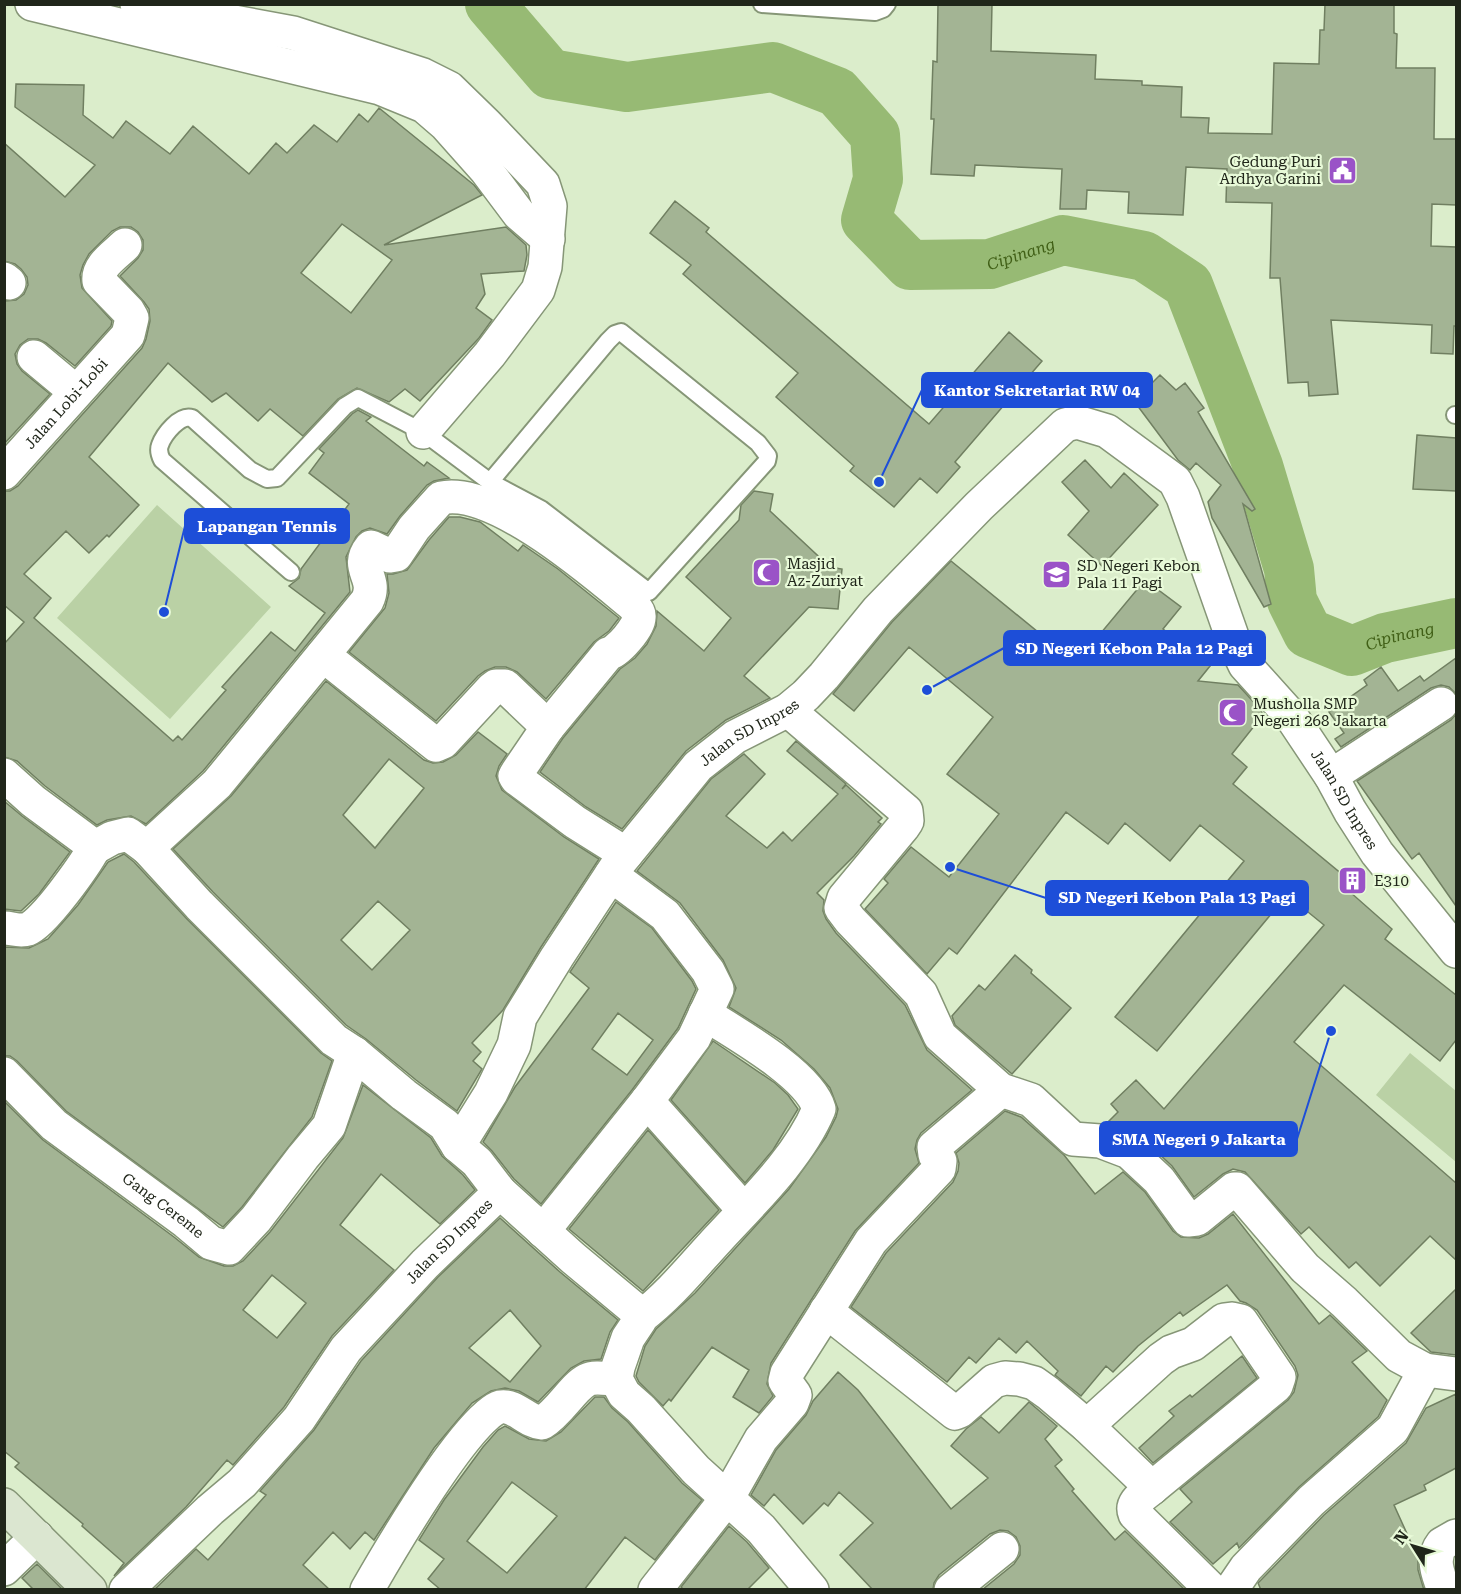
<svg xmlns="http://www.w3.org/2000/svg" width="1461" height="1594" font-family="'Roboto Serif',serif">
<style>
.green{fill:#bad1a5}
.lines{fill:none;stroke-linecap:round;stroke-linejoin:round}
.river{stroke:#97ba74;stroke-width:50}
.building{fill:#a3b494;stroke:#707f61;stroke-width:1.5;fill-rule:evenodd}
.lane-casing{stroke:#869677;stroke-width:20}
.street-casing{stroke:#869677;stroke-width:36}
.secondary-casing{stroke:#869677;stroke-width:36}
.lane{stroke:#fff;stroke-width:16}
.street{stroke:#fff;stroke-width:33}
.secondary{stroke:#dbe6d0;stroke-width:33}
.labels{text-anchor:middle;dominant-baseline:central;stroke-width:4.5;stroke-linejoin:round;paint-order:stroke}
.poi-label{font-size:15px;fill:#20261a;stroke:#e8fad8;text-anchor:start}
.street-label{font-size:15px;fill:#20261a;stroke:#e8fad8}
.water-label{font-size:16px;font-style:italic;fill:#416017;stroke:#e8fad8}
.leader{fill:none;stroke:#1d4ed8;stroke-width:2}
.callout-dot{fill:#1d4ed8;stroke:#e8fad8;stroke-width:2}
.callout{fill:#1d4ed8;stroke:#1d4ed8;stroke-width:2}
.callout-label{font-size:16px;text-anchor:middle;font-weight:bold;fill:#fff}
</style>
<rect width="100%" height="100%" fill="#dbedcb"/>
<!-- green -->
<path class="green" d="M157 505 271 607 170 719 57 618Z
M1410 1053 1456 1091V1162L1376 1095Z"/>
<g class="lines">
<!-- river -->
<path class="river" id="s1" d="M490 4 550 74 627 87 773 67 837 92 875 135 878 179 866 220 910 265 990 264 1063 240 1144 256 1188 285 1258 466 1289 569 1292 601 1308 633 1352 651 1385 638 1456 623"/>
</g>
<!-- building -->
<path class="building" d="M938 4H992L991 51 1096 55 1095 79 1142 81V85L1182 87 1181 117 1209 118 1208 133 1272 134 1274 63 1319 64 1320 30H1324L1325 4H1394V33L1397 34 1396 68H1435L1434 139H1456V205L1432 204 1431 246 1456 247V326H1454L1453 354 1431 353 1432 325 1331 320 1338 394 1309 396 1308 382 1288 383 1280 278H1270L1272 203 1226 202 1227 169 1186 167 1183 215 1128 213 1129 192 1087 190 1086 209H1060L1062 169 975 165 974 176 931 174 934 119H931L933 61 937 62Z
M16 84 84 85 83 115 113 138 126 121 170 154 193 126 249 174 276 143 287 153 314 125 337 142 359 114 368 122 379 108 474 185 482 195 384 245 506 227 526 245 527 255 524 271 481 274 485 294 476 308 492 320 479 338 420 401 405 389 389 402 357 388 338 399 303 436 270 409 258 421 226 393 212 402 168 363 89 457 139 505 109 537 107 535 89 553 66 531 24 574 51 598 34 618 173 741 178 736 182 740 226 690 222 687 271 632 295 651 325 613 289 586 299 578 301 569 349 504 309 473 324 453 319 449 352 414 358 410 371 417 366 421 424 466 427 462 449 478 434 481 427 485 400 516 387 534 370 528 362 531 356 537 346 557 350 592 203 771 146 824 131 816 107 820 97 825 45 786 17 761 4 757V644L24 622 4 605V491H10L18 486 142 348 146 339 150 321 149 309 144 302 120 276 138 258 143 250V240L138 232 131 227H120L112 231 89 254 83 265 80 275 82 288 112 321 111 326 75 366 46 343 38 339H28L20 345 15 354 17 364 22 371 50 394 4 444V301L16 300 24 294 28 285 27 277 21 269 15 264 4 261V143L65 197 95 165 15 107ZM342 224 392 260 351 313 301 273Z
M675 201 709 228 706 232 929 424 1009 332 1042 361 955 462 960 467 937 493 920 478 894 507 850 471 854 466 776 397 798 373 683 274 691 265 650 233Z
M1160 375 1176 390 1185 383 1204 408 1198 412 1255 509 1252 511 1243 504 1271 604 1264 607 1212 518 1208 502 1221 485 1196 463 1190 470 1178 460 1134 401Z
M1417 435 1456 438V491L1413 489Z
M1085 460 1111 488 1124 473 1158 505 1102 566 1068 535 1089 511 1062 482Z
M754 491 773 494 770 511 830 567 842 569 838 609 809 607 744 676 770 698 726 720 686 751 622 829 586 807 540 772 563 738 620 669 635 658 647 644 656 626 657 611 704 651 731 618 686 577 739 520 741 505Z
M449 517H460L480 522 518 551 523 545 558 569 619 618 609 631 594 642 546 699 517 672 506 667H495L485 671 478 676 436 721 349 652 385 608 389 593 387 574H393L407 570 429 540Z
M951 561 1076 663 1145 580 1181 607 1163 629 1210 666 1198 681 1238 685 1260 709 1263 715 1232 754 1247 767 1233 784 1355 885 1350 892 1392 929 1385 939 1456 995V1040L1440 1061 1344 985 1294 1042 1456 1183V1260L1430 1236 1380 1286 1356 1262 1349 1268 1309 1227 1301 1234 1245 1172 1233 1169 1223 1174 1194 1197 1172 1166 1142 1138 1107 1123 1118 1112 1111 1104 1136 1080 1164 1109 1324 925 1287 895 1157 1051 1115 1017 1244 861 1200 825 1170 861 1125 823 1108 844 1066 812 957 954 949 948 927 974 865 909 888 883 884 879 911 847 949 877 999 814 947 774 993 717 909 647 854 711 833 694 892 622Z
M1456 658V694L1449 687 1441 685 1431 688 1341 747 1335 739 1344 733 1329 712 1367 685 1364 680 1381 667 1398 691 1420 676 1424 681Z
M326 681 424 760 433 763 443 762 456 755 478 732 507 754 499 766 496 776 502 790 564 837 599 859 541 947 503 1010 472 1043 481 1052 473 1061 482 1069 457 1111 416 1080 366 1039 346 1025 213 892 173 849 231 796ZM389 759 424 788 375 848 343 815ZM378 901 410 930 372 970 341 940Z
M1456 714V906L1419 853 1412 859 1357 781 1451 720Z
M796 741 846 784 842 789 846 785 882 818 878 822 881 824 854 856 817 893 824 900 823 911 826 919 836 933 905 1005 927 1050 972 1090 921 1133 917 1140 915 1149 919 1163 855 1231 771 1363 767 1384 773 1396 759 1413 733 1397 749 1370 712 1347 671 1401 669 1399 663 1406 639 1382 636 1376 645 1346 656 1329 695 1293 789 1189 826 1137 836 1117 838 1109 830 1088 814 1069 781 1040 729 1007 736 988 723 960 680 903 637 871 711 779 744 754 765 774 726 816 767 848 783 832 792 841 838 794 787 751Z
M4 801 22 816 70 852 39 894 21 911 4 909Z
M124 854 134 862 186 918 321 1053 332 1061 312 1117 242 1207 223 1227 66 1111 17 1061 10 1056H4V947L29 948 48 939 78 905 108 862Z
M616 902 652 928 692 981 696 989 678 1028 632 1090 541 1204 514 1179 492 1151 483 1142 515 1087 589 988 570 972ZM618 1013 653 1040 627 1075 592 1049Z
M1015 955 1032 970 1031 973 1071 1008 1012 1074 955 1025 952 1016 979 985 985 990Z
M713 1041 775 1083 788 1095 798 1109 773 1150 745 1183 671 1100Z
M363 1085 431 1138 442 1156 463 1175 475 1190 440 1224 381 1174 340 1225 394 1270 332 1336 284 1407 233 1465 227 1460 186 1507 114 1576 124 1563 82 1526 83 1524 15 1467 19 1463 4 1451V1101L43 1140 174 1237 199 1257 224 1266H233L243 1261 270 1232 343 1138ZM272 1275 306 1303 277 1338 243 1310Z
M1005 1111 1021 1117 1064 1155 1095 1194 1123 1172 1145 1192 1173 1231 1181 1237 1199 1238 1208 1234 1233 1214 1319 1324 1330 1315 1367 1351 1352 1362 1387 1400 1378 1417 1299 1487 1239 1548 1237 1543 1213 1564 1170 1522 1192 1502 1180 1489 1288 1400 1294 1392 1298 1375 1295 1366 1257 1310 1246 1303 1240 1301 1227 1285 1183 1316 1180 1312 1138 1346 1113 1372 1106 1366 1081 1396 1055 1375 1058 1371 1027 1341 1016 1353 999 1338 976 1363 969 1357 947 1382 851 1307 886 1253 953 1182 958 1171 959 1163 956 1153Z
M648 1130 719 1210 643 1291 569 1229Z
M500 1218 560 1272 618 1320 610 1332 601 1359 584 1361 571 1368 538 1402 519 1391 505 1388 491 1391 472 1403 434 1448 374 1540 365 1532 350 1549 333 1532 303 1565 330 1590H154L196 1549 208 1560 266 1495 260 1491 314 1430 361 1361 438 1277ZM510 1310 541 1346 510 1382 469 1348Z
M1456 1289V1355L1431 1352 1411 1333Z
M1242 1356 1257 1378 1153 1463 1139 1448 1174 1416 1169 1411 1190 1395 1192 1397Z
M838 1372 858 1390 951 1509 988 1478 951 1446 966 1429 981 1417 999 1433 1029 1402 1057 1426 1045 1439 1062 1460 1055 1466 1074 1489 1072 1491 1115 1540 1125 1531 1184 1589 982 1590 1014 1564 1020 1555V1546L1016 1537 1008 1531 1000 1530 990 1534 939 1575 934 1583 933 1590H873L840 1555 873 1523 839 1492 828 1506 824 1503 803 1524 774 1494 764 1506 751 1495 776 1450 806 1415 813 1401Z
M1456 1394V1468L1424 1485 1426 1490 1394 1505 1418 1558V1570L1424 1590H1261L1258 1583 1261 1580 1324 1515 1406 1443 1426 1408Z
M595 1397H604L612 1408 628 1422 682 1483 702 1500 655 1560 625 1537 584 1590H441L428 1579 444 1559 419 1540 444 1500 483 1447 498 1430 505 1426 529 1439 546 1441 561 1432ZM512 1482 557 1516 507 1573 467 1541Z
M729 1526 747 1542 769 1568 747 1590H684L681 1587Z
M37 1564 63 1590H34L22 1578Z"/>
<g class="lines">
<defs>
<path id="lane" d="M762 4 875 12 883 9 887 4
M1455 415H1456
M291 572 162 460C160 456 158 450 160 445 164 434 180 414 192 418L250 470 267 479 277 478 345 406 358 398 423 432 490 482 541 509 649 592 767 461 768 456 758 443 621 332 615 334 608 341 490 482"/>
<g id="street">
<path d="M32 4 380 88 424 106 446 125 486 170 519 214 548 239"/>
<path d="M137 4 293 33 423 75 449 88 487 125 543 184 550 206 545 267 538 290 490 354 423 432"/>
<path d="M4 279 9 283"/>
<path d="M34 357 76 392"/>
<path id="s2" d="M4 473 128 335 132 318 128 311 99 281C97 266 115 255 125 245"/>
<path d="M323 655 436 745 443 742 492 689 496 686H505L548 727 518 771 515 776 517 779 575 822 626 854"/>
<path d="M788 710 906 811 907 821 903 827 844 898 841 908 850 920 921 994 940 1036 1001 1090 1031 1100 1073 1139 1100 1141 1129 1152 1159 1180 1188 1220 1197 1219 1234 1189H1237L1305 1268 1344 1302 1399 1356 1425 1370 1456 1374"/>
<path d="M4 775 33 801 87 841 94 848 112 838 128 834 147 848 199 905 334 1040 354 1053 404 1095 445 1125 458 1146 477 1162 500 1192 573 1258 638 1312 640 1320 628 1338 618 1367 616 1379 624 1394 641 1409 696 1470 761 1529 812 1590"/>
<path d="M1331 776 1441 704"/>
<path d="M147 848 217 784 367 601C379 577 353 569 371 547L390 556 396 555 414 528 441 498C494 486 593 572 633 605 636 609 640 612 639 618 639 627 618 652 608 654L548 727"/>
<path d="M4 928C13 928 19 932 28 929 43 924 85 865 94 848"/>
<path id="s3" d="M4 1074 54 1125 186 1222 211 1243 229 1248 256 1219 303 1157 329 1126 354 1053"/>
<path d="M647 1101 744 1210"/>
<path id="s4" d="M458 1146 491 1093 514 1045 520 1017 557 957 618 864 698 766 735 737 788 710 806 695 824 676 878 610 979 506 1065 425 1077 422 1107 431 1175 481 1183 497 1234 642 1245 665 1291 716 1331 776 1350 811 1377 853 1456 951"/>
<path d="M543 1231 647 1101 694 1038 717 989 708 971 665 915 611 875"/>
<path d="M826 1311 955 1413 960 1411 994 1381 1005 1378 1019 1379 1034 1383 1048 1393 1087 1426 1152 1488"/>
<path d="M641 1317C670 1295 693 1266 718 1239 754 1200 799 1157 819 1109 810 1075 735 1033 705 1014"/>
<path d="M1087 1426 1161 1359 1171 1352 1193 1344 1224 1320 1232 1319 1241 1321 1279 1377 1276 1386 1152 1488C1144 1495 1130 1502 1135 1514L1212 1590"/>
<path d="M4 1569 37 1537"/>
<path id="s5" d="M126 1590 210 1510 242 1483 299 1419 346 1349 425 1264 500 1192"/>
<path d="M367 1590C386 1557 468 1415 500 1407 515 1404 527 1422 542 1423 560 1412 573 1387 587 1380 595 1376 608 1379 616 1379"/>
<path d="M655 1590 728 1497 761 1439 792 1403 795 1395 785 1381 787 1373 871 1241 939 1169 940 1161 935 1155 934 1147 1001 1090"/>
<path d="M951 1590 1002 1549"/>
<path d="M1231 1590 1246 1568 1311 1501 1393 1429 1425 1370"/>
<path d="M1444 1590C1438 1575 1431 1558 1442 1544L1456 1536"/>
</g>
<path id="secondary" d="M4 1505 90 1590"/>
</defs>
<!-- lane casing -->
<use href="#lane" class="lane-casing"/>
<!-- street casing -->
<use href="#street" class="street-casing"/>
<!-- secondary casing -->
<use href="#secondary" class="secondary-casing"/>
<!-- lane -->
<use href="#lane" class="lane"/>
<!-- street -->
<use href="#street" class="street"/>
<!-- secondary -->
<use href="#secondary" class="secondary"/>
</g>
<!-- icons -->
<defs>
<symbol id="civic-square" viewBox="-11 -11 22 22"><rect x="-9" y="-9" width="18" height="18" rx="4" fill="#9a53c7" stroke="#e8fad8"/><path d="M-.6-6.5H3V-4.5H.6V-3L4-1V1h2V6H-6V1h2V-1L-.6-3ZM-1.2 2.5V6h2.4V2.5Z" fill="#fff"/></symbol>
<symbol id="mosque-square" viewBox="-11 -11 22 22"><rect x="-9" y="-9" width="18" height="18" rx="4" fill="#9a53c7" stroke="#e8fad8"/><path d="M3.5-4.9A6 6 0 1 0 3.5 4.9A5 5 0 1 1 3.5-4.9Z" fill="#fff"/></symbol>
<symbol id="school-square" viewBox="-11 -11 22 22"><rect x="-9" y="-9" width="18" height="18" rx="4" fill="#9a53c7" stroke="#e8fad8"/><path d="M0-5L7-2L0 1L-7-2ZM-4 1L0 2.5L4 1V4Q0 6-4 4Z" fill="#fff"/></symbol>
<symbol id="building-square" viewBox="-11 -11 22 22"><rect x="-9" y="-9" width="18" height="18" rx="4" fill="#9a53c7" stroke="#e8fad8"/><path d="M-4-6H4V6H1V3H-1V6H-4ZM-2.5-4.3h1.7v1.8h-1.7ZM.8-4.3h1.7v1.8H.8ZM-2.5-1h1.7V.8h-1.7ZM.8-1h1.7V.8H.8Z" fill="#fff"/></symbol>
</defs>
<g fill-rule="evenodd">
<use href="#civic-square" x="1326" y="154" width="33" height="33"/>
<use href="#mosque-square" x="750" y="556" width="33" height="33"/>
<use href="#school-square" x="1040" y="558" width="33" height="33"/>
<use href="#mosque-square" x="1216" y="696" width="33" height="33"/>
<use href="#building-square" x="1336" y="864" width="33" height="33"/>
</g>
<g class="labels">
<!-- poi labels -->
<g class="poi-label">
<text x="1321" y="162" text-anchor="end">Gedung Puri<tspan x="1321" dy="17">Ardhya Garini</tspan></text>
<text x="787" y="564">Masjid<tspan x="787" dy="17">Az-Zuriyat</tspan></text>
<text x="1077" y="566">SD Negeri Kebon<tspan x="1077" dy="17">Pala 11 Pagi</tspan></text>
<text x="1253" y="704">Musholla SMP<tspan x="1253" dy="17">Negeri 268 Jakarta</tspan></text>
<text x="1374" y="881">E310</text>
</g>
<!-- street labels -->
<g class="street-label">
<text stroke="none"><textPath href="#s2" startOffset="93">Jalan Lobi-Lobi</textPath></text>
<text stroke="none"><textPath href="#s4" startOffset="514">Jalan SD Inpres</textPath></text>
<text stroke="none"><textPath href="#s4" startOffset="1450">Jalan SD Inpres</textPath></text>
<text stroke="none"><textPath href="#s3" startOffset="207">Gang Cereme</textPath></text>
<text stroke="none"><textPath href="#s5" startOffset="477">Jalan SD Inpres</textPath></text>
</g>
<!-- water labels -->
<g class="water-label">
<text stroke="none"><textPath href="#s1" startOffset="706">Cipinang</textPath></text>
<text stroke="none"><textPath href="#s1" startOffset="1353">Cipinang</textPath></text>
</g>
</g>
<!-- callouts -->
<path class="leader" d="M879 482L922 390M164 612L185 526M927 690L1004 648M950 867L1046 898M1331 1031L1297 1139"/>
<g class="callout-dot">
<circle cx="879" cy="482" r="6"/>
<circle cx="164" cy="612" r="6"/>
<circle cx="927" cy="690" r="6"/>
<circle cx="950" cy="867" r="6"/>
<circle cx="1331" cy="1031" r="6"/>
</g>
<g class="callout">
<rect x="922" y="373" width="230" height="34" rx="6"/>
<rect x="185" y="509" width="164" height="34" rx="6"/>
<rect x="1004" y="631" width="261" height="34" rx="6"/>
<rect x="1046" y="881" width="262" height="34" rx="6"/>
<rect x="1100" y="1122" width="197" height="34" rx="6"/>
</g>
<g class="callout-label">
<text x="1037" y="396">Kantor Sekretariat RW 04</text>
<text x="267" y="532">Lapangan Tennis</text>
<text x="1134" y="654">SD Negeri Kebon Pala 12 Pagi</text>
<text x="1177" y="903">SD Negeri Kebon Pala 13 Pagi</text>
<text x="1199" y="1145">SMA Negeri 9 Jakarta</text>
</g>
<!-- border -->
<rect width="1461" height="1594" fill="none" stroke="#20261a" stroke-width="12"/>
<!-- north arrow -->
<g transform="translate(1413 1546) rotate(307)" stroke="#e8fad8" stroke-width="4.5" paint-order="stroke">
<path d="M0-4.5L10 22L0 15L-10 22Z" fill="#20261a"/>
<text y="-9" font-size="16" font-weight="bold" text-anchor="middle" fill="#20261a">N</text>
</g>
</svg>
